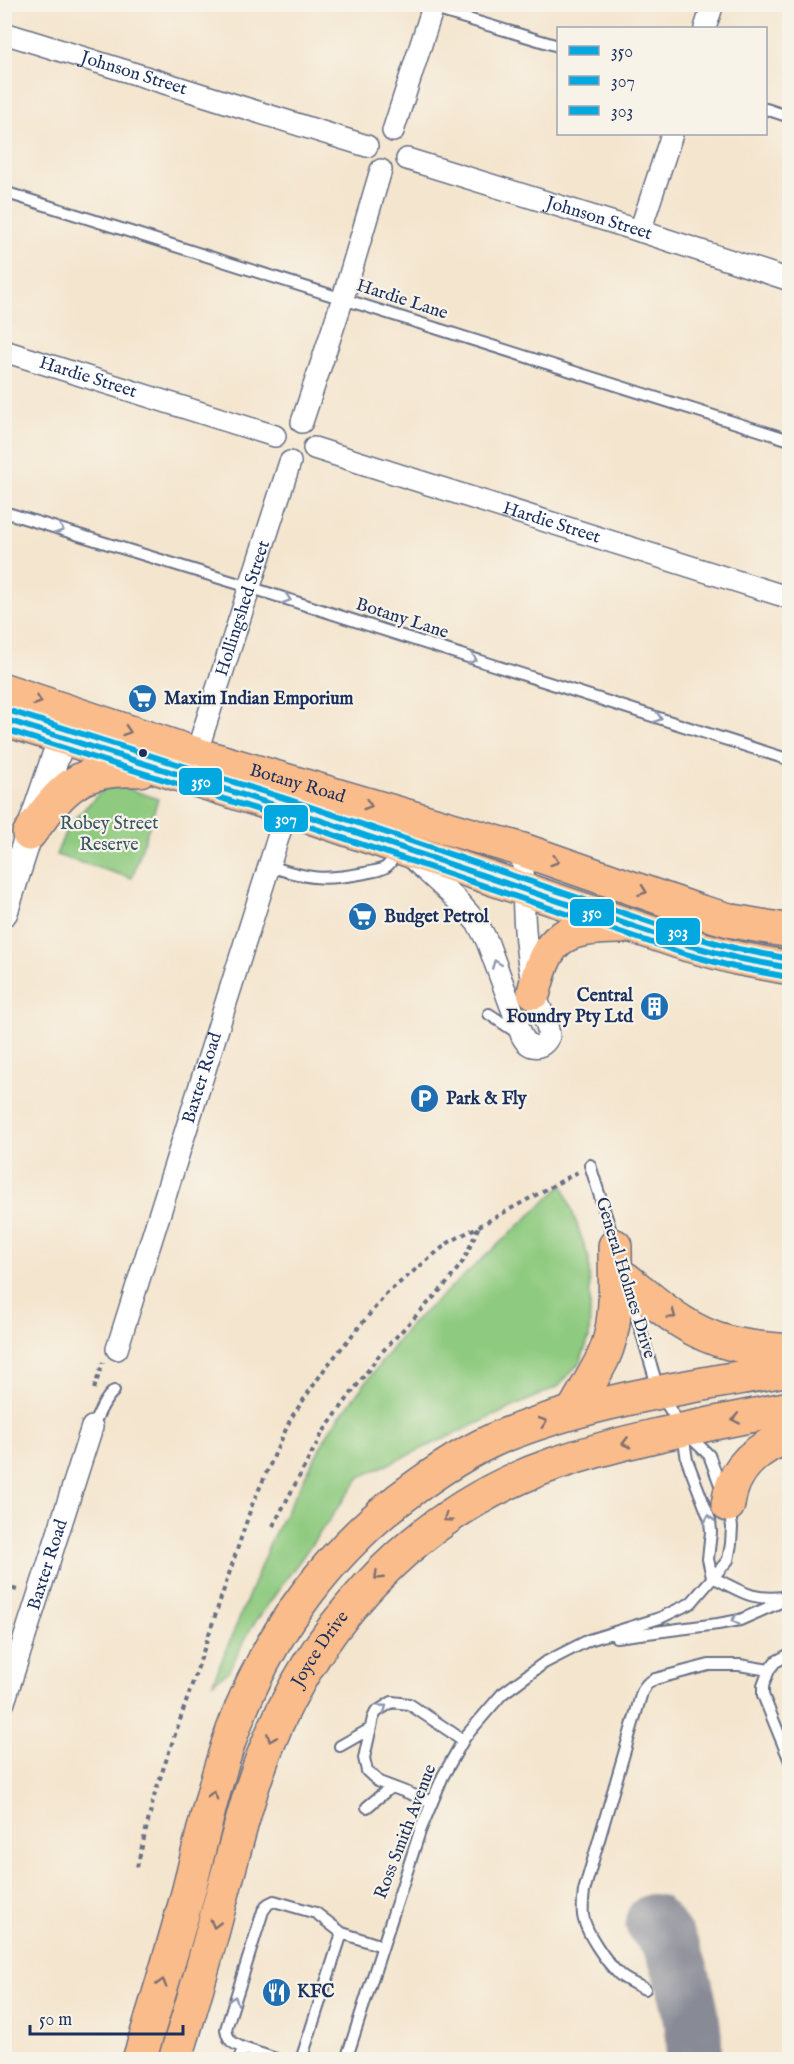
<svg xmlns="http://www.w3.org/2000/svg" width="794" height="2064" font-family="'IM FELL English',serif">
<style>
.green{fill:#8eca7f;stroke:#547c6e;stroke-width:1.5}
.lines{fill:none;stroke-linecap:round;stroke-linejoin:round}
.taxiway{stroke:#888a96;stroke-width:56}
.service-casing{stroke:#676f85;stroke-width:14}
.minor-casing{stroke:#676f85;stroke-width:24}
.tertiary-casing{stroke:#676f85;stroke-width:30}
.primary-casing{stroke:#676f85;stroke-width:36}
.path{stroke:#676f85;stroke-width:4;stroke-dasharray:4.5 4.5;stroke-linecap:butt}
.service{stroke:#fff;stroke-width:10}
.minor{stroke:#fff;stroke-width:21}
.tertiary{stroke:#fff;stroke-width:27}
.primary{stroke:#f9bc8a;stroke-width:33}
.bus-1-casing{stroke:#f7f3e8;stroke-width:10}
.bus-2-casing{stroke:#f7f3e8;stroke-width:10}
.bus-3-casing{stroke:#f7f3e8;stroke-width:10}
.bus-1{stroke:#03a8e0;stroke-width:6}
.bus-2{stroke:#03a8e0;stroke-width:6}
.bus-3{stroke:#03a8e0;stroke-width:6}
.oneway{stroke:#8d97ae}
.oneway2{stroke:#7f6e72}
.bus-dot{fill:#1b2f5e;stroke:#f7f3e8;stroke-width:2}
.labels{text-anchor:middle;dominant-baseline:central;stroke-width:4.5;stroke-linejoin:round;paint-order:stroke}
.street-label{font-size:18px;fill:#1b2f5e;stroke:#f7f3e8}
.poi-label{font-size:18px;font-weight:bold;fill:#1b2f5e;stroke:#f7f3e8;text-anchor:start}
.park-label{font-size:18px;fill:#385666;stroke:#f7f3e8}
.line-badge{stroke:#f7f3e8;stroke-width:2}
.badge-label{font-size:16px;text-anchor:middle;font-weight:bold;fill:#fff}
</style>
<rect width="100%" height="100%" fill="#f7f3e8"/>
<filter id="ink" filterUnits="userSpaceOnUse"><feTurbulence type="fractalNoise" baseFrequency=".0167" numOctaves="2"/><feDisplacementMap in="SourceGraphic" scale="12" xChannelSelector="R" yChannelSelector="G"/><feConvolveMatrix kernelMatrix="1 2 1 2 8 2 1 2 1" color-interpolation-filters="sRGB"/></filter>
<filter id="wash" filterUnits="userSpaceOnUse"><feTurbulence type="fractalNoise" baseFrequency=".008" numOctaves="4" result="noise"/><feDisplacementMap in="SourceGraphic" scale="24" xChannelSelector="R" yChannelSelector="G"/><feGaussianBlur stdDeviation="1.35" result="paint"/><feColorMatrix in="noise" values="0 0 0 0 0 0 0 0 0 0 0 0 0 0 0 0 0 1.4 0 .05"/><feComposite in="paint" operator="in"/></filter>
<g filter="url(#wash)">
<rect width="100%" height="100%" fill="#f4e5ce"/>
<!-- green -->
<path class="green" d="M120 786 158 799 132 878 56 855 67 828 103 789Z
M563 1185 589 1259 590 1308 589 1338 580 1362 559 1386 360 1477 251 1628 228 1672 213 1682 273 1536 331 1428 409 1326Z"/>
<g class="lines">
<!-- taxiway -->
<path class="taxiway" d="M653 1922C660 1931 668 1939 672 1949 684 1973 698 2034 693 2060"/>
</g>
</g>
<g filter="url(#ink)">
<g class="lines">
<defs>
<path id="service" d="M418 4 558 46
M766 109 790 117
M4 192 790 440
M4 512 249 587 790 760
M269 866C310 879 323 881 365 873 372 871 382 871 387 866 392 862 395 855 398 850
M489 1014 519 1034
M590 1165 615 1244
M630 1294 659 1392 683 1430 709 1455 722 1490
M92 1427C99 1415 103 1400 114 1391
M683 1434 687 1460 710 1520 711 1532 708 1559 712 1577
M712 1577C740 1590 750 1601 783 1597
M616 1637 718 1624 740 1620 790 1598
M769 1670 763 1686V1695L790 1761
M340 1746 370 1729
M432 1802 379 1782 367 1771 364 1758 373 1718 376 1712 392 1702 409 1704 463 1740
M367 1807 391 1787
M645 1989C637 1985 627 1981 620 1975 607 1963 585 1932 583 1915 582 1906 583 1899 584 1891L642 1692 647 1684 655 1679 709 1665H739L769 1670 775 1662 790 1654
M243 2048C232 2043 228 2041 226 2029L263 1911 268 1904 274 1901 316 1913 342 1933
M239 2060 243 2048 279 2060
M301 2060 342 1933 382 1946
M346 2060 420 1831 443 1776 465 1737 502 1694 544 1663 589 1640 660 1618 691 1603 728 1560 731 1544 732 1527 729 1508"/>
<g id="minor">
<path d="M705 28 713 4"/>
<path id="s1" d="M4 33 367 146"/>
<path d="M393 131 434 4"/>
<path id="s2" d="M407 159 640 231 790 280"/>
<path d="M640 231 672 134"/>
<path id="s3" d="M4 351 275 436"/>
<path d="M302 422 343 298 381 170"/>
<path id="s4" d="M314 448 790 598"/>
<path id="s5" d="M196 754 290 462"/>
<path d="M410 856 456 899 478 924 487 941 522 1036C529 1049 542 1051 549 1036 548 1020 538 1006 534 991 523 946 523 897 523 850"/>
<path id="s6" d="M117 1349 287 809"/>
<path id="s7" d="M4 1702 92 1427"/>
</g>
<path id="tertiary" d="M4 912 29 834 68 720"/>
<g id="primary">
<path id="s8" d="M4 690 196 754 523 850 701 912 733 921 790 931"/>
<path d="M4 719 287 809 688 945 736 958 790 968"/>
<path d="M29 834C64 787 77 768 140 770"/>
<path d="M534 992C548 934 563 928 621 927"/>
<path d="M626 1279C658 1305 688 1333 729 1343 749 1348 769 1349 790 1351"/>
<path d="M573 1412C583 1394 594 1376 603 1358 619 1324 615 1283 615 1246"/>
<path d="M728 1505C732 1469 756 1448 790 1436"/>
<path d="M139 2060C156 2004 173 1949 188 1893 202 1838 214 1783 233 1730 268 1633 332 1546 417 1486 446 1465 479 1444 513 1432 602 1398 696 1386 790 1369"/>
<path id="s9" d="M175 2060C193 2003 209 1946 224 1888 234 1852 243 1815 255 1779 303 1636 409 1514 554 1464 630 1438 711 1424 790 1408"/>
</g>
</defs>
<!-- service casing -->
<use href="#service" class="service-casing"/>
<!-- minor casing -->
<use href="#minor" class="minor-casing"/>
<!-- tertiary casing -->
<use href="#tertiary" class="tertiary-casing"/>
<!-- primary casing -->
<use href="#primary" class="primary-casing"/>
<!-- path -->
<path class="path" d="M94 1389 103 1362
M273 1526 323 1432 380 1354 447 1283 464 1260 479 1226
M4 1586 17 1590
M137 1867 155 1793 196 1673 252 1505 291 1418 326 1367 387 1293 448 1243 578 1172"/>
<!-- service -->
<use href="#service" class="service"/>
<!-- minor -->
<use href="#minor" class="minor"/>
<!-- tertiary -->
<use href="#tertiary" class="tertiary"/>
<!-- primary -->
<use href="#primary" class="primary"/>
<defs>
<path id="bus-1" d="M4 719 287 809 688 945 736 958 790 968"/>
<path id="bus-2" d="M4 729 284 818 685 954 734 967 788 977"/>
<path id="bus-3" d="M7 710 290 800 691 936 738 949 790 959"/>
</defs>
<!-- bus-1 casing -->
<use href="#bus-1" class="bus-1-casing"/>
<!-- bus-2 casing -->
<use href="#bus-2" class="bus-2-casing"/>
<!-- bus-3 casing -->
<use href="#bus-3" class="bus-3-casing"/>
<!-- bus-1 -->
<use href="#bus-1" class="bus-1"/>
<!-- bus-2 -->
<use href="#bus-2" class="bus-2"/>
<!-- bus-3 -->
<use href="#bus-3" class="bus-3"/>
</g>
<!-- one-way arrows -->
<defs><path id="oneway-chevron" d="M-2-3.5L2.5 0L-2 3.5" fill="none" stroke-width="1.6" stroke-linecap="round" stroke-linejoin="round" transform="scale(1.5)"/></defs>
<g class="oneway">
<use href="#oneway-chevron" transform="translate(60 529) rotate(17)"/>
<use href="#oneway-chevron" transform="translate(287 599) rotate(18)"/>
<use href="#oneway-chevron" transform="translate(473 659) rotate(18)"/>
<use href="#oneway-chevron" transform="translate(658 718) rotate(18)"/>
<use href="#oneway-chevron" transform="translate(496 964) rotate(-111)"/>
<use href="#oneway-chevron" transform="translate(709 1519) rotate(-101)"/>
<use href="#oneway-chevron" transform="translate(735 1620) rotate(165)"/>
<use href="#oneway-chevron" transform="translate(383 1708) rotate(-36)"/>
<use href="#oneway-chevron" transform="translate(234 2000) rotate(-72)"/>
</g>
<g class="oneway2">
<use href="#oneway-chevron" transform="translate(38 701) rotate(18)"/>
<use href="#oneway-chevron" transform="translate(127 731) rotate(18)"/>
<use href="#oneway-chevron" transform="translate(368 805) rotate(17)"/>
<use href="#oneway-chevron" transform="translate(555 861) rotate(18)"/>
<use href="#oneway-chevron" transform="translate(643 891) rotate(20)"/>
<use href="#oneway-chevron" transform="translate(672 1315) rotate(36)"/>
<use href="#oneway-chevron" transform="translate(736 1419) rotate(169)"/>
<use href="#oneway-chevron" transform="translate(543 1422) rotate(-18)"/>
<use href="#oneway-chevron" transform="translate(626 1443) rotate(166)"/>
<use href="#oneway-chevron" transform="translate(447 1518) rotate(145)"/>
<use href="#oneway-chevron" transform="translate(378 1576) rotate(136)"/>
<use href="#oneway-chevron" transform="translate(271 1738) rotate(112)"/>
<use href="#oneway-chevron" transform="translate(213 1795) rotate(-74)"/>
<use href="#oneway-chevron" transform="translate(215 1924) rotate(105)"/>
<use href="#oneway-chevron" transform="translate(162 1983) rotate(-74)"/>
</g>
</g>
<!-- icons -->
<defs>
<symbol id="supermarket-disc" viewBox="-11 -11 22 22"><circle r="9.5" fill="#1f6fb2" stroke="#f7f3e8"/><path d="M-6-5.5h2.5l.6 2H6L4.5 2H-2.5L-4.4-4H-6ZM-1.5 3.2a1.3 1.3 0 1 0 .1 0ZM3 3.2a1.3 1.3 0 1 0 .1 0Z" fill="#fff"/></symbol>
<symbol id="building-disc" viewBox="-11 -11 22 22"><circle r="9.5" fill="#1f6fb2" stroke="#f7f3e8"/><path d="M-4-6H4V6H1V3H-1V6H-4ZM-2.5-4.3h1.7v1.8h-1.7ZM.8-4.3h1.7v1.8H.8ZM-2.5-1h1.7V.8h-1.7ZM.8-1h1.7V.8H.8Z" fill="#fff"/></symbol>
<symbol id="parking-disc" viewBox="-11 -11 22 22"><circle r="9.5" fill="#1f6fb2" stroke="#f7f3e8"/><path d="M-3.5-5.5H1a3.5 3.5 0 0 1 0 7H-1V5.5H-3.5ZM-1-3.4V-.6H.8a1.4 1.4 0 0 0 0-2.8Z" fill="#fff"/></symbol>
<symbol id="restaurant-disc" viewBox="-11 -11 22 22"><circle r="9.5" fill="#1f6fb2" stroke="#f7f3e8"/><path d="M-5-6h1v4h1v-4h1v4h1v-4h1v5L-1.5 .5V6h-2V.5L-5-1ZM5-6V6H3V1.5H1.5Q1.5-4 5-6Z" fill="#fff"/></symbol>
</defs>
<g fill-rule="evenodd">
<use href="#supermarket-disc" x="126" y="682" width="33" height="33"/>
<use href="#supermarket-disc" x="346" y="900" width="33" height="33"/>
<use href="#building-disc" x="638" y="990" width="33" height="33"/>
<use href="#parking-disc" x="408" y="1082" width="33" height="33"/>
<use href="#restaurant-disc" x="260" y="1976" width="33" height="33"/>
</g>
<!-- markers -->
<circle class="bus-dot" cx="143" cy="753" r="5"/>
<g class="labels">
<!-- street labels -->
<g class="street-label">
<text stroke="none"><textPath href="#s1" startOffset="136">Johnson Street</textPath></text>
<text stroke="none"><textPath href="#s2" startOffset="201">Johnson Street</textPath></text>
<text transform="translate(402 300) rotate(18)">Hardie Lane</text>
<text stroke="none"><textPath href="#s3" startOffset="88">Hardie Street</textPath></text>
<text stroke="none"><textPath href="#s4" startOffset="249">Hardie Street</textPath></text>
<text stroke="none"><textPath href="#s5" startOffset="153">Hollingshed Street</textPath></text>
<text transform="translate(402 619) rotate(18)">Botany Lane</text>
<text stroke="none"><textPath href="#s8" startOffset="308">Botany Road</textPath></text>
<text stroke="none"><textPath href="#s6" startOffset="284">Baxter Road</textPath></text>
<text transform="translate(625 1278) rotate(73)">General Holmes Drive</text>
<text stroke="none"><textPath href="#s7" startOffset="144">Baxter Road</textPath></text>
<text stroke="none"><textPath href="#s9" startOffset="438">Joyce Drive</textPath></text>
<text transform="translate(406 1832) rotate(-69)">Ross Smith Avenue</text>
</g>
<!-- poi labels -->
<g class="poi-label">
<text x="164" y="699">Maxim Indian Emporium</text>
<text x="384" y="917">Budget Petrol</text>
<text x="633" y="996" text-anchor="end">Central<tspan x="633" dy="21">Foundry Pty Ltd</tspan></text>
<text x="446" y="1099">Park &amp; Fly</text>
<text x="297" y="1992">KFC</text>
</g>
<!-- park labels -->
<g class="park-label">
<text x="109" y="824">Robey Street<tspan x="109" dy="21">Reserve</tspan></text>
</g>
</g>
<g class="line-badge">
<rect x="178" y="767" width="45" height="29" rx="6" fill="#03a8e0"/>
<rect x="263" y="804" width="46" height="29" rx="6" fill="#03a8e0"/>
<rect x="569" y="898" width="46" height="29" rx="6" fill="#03a8e0"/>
<rect x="655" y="917" width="46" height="29" rx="6" fill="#03a8e0"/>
</g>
<g class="badge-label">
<text x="201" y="787">350</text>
<text x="286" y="824">307</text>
<text x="592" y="918">350</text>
<text x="678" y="937">303</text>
</g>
<!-- margin -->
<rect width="794" height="2064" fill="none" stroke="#f7f3e8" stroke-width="24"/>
<!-- legend -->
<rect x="557" y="27" width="210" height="108" fill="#f7f3e8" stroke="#9fa5b1" stroke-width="1.5"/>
<rect x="569" y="46" width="30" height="9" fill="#03a8e0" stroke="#9fa5b1" stroke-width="1.5"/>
<text x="611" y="57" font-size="18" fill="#1b2f5e">350</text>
<rect x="569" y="76" width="30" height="9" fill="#03a8e0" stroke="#9fa5b1" stroke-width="1.5"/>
<text x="611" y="87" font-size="18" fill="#1b2f5e">307</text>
<rect x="569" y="106" width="30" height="9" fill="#03a8e0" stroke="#9fa5b1" stroke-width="1.5"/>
<text x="611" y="117" font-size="18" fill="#1b2f5e">303</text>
<!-- scale -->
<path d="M30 2025v9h153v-9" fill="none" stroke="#1b2f5e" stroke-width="3"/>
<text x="39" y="2025" font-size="18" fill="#1b2f5e" stroke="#f7f3e8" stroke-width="4.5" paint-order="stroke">50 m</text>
</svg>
